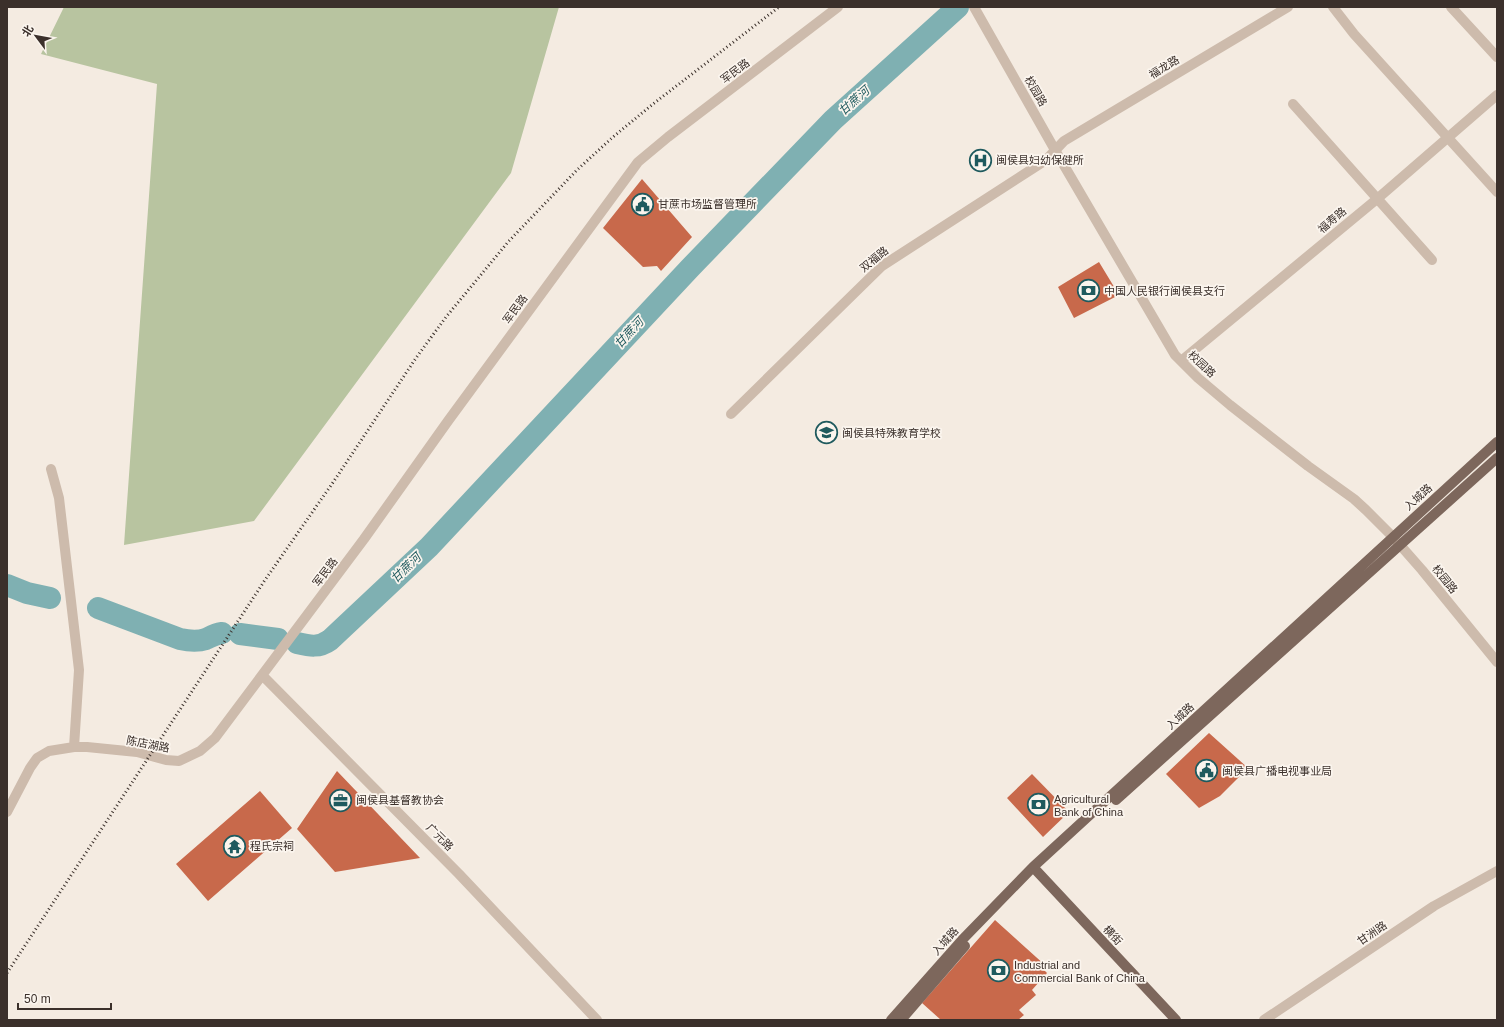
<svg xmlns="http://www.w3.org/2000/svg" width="1504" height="1027" font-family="Helvetica,'Noto Sans SC',sans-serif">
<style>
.green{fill:#b8c4a0}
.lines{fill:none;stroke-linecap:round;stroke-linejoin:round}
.river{stroke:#7fb0b2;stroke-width:22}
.building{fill:#c8694b}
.minor{stroke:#cdbbac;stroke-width:10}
.major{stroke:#7d675c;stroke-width:10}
.rail{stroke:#3b302b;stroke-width:3;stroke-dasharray:1 3;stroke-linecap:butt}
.labels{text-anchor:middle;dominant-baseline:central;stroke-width:3.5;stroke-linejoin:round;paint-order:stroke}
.street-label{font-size:11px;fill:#3b302b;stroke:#fbf5ee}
.poi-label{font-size:11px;fill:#3b302b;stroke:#fbf5ee;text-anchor:start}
.water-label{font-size:12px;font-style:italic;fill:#1f5a5e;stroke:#fbf5ee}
</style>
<rect width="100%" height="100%" fill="#f4ebe1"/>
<!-- green -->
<path class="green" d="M64 7H559L511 173 254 521 124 545 157 84 41 54Z"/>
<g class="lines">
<!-- river -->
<path class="river" d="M7 585 27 593 50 598
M98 608 180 639C189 641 197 642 206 639 212 636 215 634 222 633
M240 634 278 639
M297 643C310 646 319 648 330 640L429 547 690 268 833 120 958 7"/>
</g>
<!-- building -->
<path class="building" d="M642 179 692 237 661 271 657 266 643 267 603 228Z
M1099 262 1119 295 1074 318 1058 287Z
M1209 733 1248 768 1220 796 1199 808 1166 774Z
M337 771 420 858 335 872 297 829Z
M1032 774 1069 812 1043 837 1007 798Z
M260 791 292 828 208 901 176 864Z
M995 920 1046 966 1043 969 1047 973 1032 990 1036 995 1019 1010 1024 1015 1018 1020H941L922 1003Z"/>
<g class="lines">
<!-- minor -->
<path class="minor" d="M974 7 1055 150 1175 355 1198 378 1230 405 1308 466 1354 499 1366 510 1393 537 1422 570 1497 662
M1333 7 1354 34 1497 192
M1451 7 1497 57
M1293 104 1432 260
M1181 361 1377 199 1497 95
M731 414 882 266 1046 160 1064 141 1288 7
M51 469 59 498 79 670 74 747
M263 676 459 874 597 1020
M7 812 30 768 37 758 49 751 74 747H87L137 752 166 760 179 761 200 751 215 738 364 539 448 421 638 162 668 137 838 7
M1264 1020 1434 906 1497 871"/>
<!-- major -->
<path class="major" d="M1116 800 1497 458
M1033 867 1176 1020
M891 1020 962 940 1033 867 1497 442
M901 1020 965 946"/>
<!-- rail -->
<path class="rail" d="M7 973 265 580 334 481 416 358 446 317 508 242 577 170 613 137 653 104 779 7"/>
</g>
<!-- icons -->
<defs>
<symbol id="hospital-ring" viewBox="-11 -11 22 22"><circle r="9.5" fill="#fbf5ee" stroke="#1f5a5e" stroke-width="1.5"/><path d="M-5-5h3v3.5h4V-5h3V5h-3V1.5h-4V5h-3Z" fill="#1f5a5e"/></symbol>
<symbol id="civic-ring" viewBox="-11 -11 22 22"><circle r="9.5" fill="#fbf5ee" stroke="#1f5a5e" stroke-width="1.5"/><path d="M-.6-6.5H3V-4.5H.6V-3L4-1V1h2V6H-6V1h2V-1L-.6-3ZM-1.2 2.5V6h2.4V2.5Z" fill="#1f5a5e"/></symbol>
<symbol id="bank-ring" viewBox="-11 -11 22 22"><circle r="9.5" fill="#fbf5ee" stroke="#1f5a5e" stroke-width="1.5"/><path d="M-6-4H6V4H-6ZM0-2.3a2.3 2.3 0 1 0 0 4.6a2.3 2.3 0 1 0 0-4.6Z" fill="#1f5a5e"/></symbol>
<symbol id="school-ring" viewBox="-11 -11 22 22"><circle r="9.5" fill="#fbf5ee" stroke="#1f5a5e" stroke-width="1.5"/><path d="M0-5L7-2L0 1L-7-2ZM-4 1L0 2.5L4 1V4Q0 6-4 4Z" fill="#1f5a5e"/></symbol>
<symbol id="office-ring" viewBox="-11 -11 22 22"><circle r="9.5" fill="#fbf5ee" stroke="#1f5a5e" stroke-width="1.5"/><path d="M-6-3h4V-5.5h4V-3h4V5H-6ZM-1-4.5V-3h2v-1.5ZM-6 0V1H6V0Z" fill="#1f5a5e"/></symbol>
<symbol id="temple-ring" viewBox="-11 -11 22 22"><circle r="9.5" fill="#fbf5ee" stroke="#1f5a5e" stroke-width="1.5"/><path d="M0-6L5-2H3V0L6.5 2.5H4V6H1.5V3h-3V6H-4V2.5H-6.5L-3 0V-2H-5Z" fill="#1f5a5e"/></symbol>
</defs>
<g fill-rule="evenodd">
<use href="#hospital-ring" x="968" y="148" width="25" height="25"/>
<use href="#civic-ring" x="630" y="192" width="25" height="25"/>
<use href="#bank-ring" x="1076" y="278" width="25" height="25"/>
<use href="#school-ring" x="814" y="420" width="25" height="25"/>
<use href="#civic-ring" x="1194" y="758" width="25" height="25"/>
<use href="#office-ring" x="328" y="788" width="25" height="25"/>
<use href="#bank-ring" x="1026" y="792" width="25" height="25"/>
<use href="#temple-ring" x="222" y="834" width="25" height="25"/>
<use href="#bank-ring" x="986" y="958" width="25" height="25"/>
</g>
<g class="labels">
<!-- street labels -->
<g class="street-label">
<text transform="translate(1164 67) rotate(-31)">福龙路</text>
<text transform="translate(735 71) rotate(-37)">军民路</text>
<text transform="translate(1036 91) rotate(60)">校园路</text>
<text transform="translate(1332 220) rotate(-40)">福寿路</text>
<text transform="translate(874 259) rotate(-39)">双福路</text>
<text transform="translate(515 309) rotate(-54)">军民路</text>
<text transform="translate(1202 364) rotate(43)">校园路</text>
<text transform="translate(1418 497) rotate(-42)">入城路</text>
<text transform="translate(325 572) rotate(-53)">军民路</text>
<text transform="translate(1445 579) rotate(51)">校园路</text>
<text transform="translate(1180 716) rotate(-43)">入城路</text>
<text transform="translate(148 744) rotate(11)">陈店湖路</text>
<text transform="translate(440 837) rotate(45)">广元路</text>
<text transform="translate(1372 933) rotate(-34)">甘洲路</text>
<text transform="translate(1113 935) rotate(47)">横街</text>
<text transform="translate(945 941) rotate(-48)">入城路</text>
</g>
<!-- poi labels -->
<g class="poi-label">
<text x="996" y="160">闽侯县妇幼保健所</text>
<text x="658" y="204">甘蔗市场监督管理所</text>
<text x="1104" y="291">中国人民银行闽侯县支行</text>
<text x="842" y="433">闽侯县特殊教育学校</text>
<text x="1222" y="771">闽侯县广播电视事业局</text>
<text x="1054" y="799">Agricultural<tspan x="1054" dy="13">Bank of China</tspan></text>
<text x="356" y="800">闽侯县基督教协会</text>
<text x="250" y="846">程氏宗祠</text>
<text x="1014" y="965">Industrial and<tspan x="1014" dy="13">Commercial Bank of China</tspan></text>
</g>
<!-- water labels -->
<g class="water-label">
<text transform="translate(854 101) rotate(-42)">甘蔗河</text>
<text transform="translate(629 333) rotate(-47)">甘蔗河</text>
<text transform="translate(406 568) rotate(-44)">甘蔗河</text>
</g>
</g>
<!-- border -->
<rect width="1504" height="1027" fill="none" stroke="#3b302b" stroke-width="16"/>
<!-- north arrow -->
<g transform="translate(36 36) rotate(302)" stroke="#fbf5ee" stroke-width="3" paint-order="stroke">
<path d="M0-3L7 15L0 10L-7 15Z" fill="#3b302b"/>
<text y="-6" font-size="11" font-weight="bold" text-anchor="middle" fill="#3b302b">北</text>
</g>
<!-- scale -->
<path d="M18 1003v6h93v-6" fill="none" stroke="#3b302b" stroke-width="2"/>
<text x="24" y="1003" font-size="12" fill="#3b302b" stroke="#fbf5ee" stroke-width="3" paint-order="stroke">50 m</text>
</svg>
